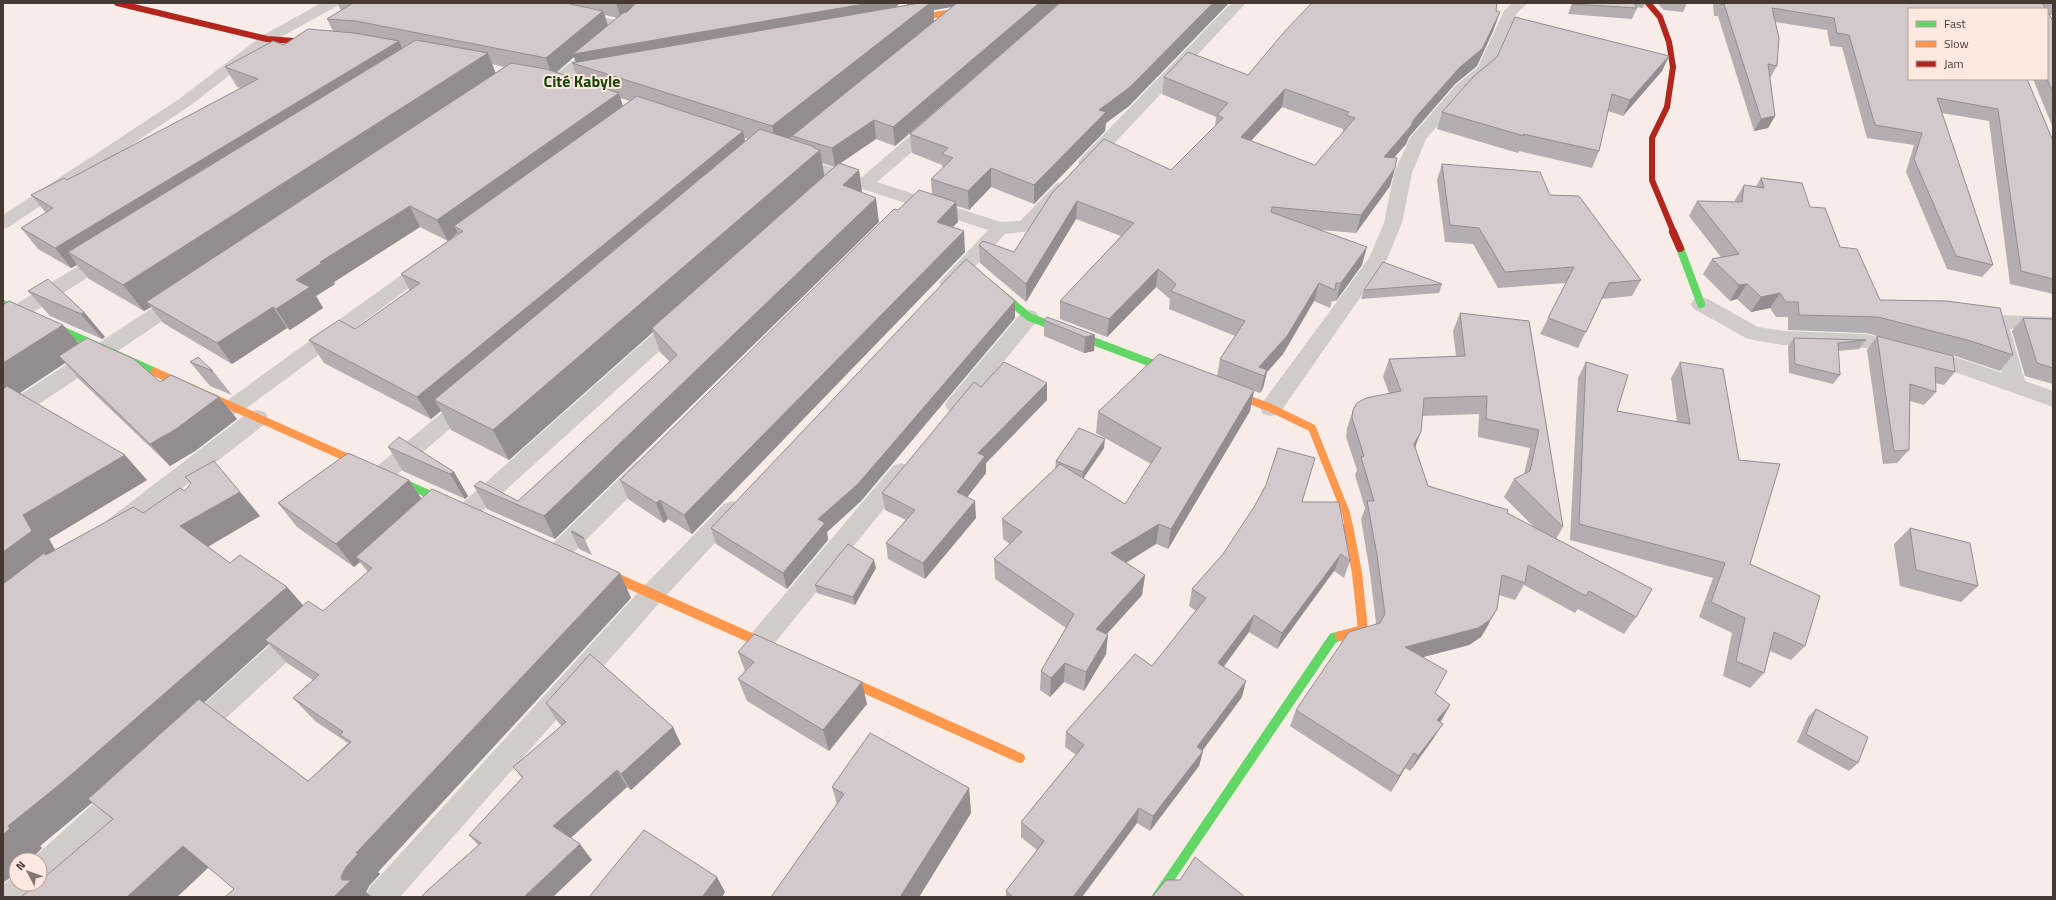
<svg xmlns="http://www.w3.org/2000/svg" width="2056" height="900" font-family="'Titillium Web',sans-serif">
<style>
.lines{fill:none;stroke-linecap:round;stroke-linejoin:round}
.path{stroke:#dedad9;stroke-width:3;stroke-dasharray:2.5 3.5;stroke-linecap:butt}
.street{fill:#d1ccca;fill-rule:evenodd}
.fast-far1{stroke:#63d668;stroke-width:8}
.fast{stroke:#63d668;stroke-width:10}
.slow-far2{stroke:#ff974d;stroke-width:6}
.slow-far1{stroke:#ff974d;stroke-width:8}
.slow{stroke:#ff974d;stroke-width:10}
.jam-far1{stroke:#b3261e;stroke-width:6}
.jam{stroke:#b3261e;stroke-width:8}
.wall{fill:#b5adaf;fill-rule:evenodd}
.shaded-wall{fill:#948d8f}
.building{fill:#d3c9cc;stroke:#948d8f;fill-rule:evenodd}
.labels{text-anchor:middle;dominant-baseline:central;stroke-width:4;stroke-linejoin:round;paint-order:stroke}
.far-district-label{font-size:16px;font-weight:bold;fill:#174409;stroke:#fee8e0}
</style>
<rect width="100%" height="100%" fill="#f7ece7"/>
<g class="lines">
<!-- path -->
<path class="path" d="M882 743 889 732"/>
<!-- street -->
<path class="street" d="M321 3H339L337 6 272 42 191 105 9 227 3 229V215L179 99 262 36Z
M1231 3H1246L1093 166 1087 167 1081 166 1078 162 1081 158Z
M1512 3H1528L1517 13 1491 72 1468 91 1426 139 1412 173 1402 223 1387 259 1279 414 1271 416 1263 414 1260 408 1263 402 1369 258 1384 223 1394 173 1410 138 1456 85 1478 67 1504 11Z
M577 12 631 23 633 26 631 29 626 30 572 19 570 16 572 13Z
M597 44 602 46 605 49 602 52 560 86H548L546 83 548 80 592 46Z
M934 119 940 120 942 124 940 128 877 182 1001 222 1020 221 1057 183 1063 182 1069 183 1072 187 1031 231 1005 234 956 287 949 289 942 287 939 283 942 279 988 230 789 165 786 161 789 157 795 156 862 177 928 120Z
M108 250 115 252 117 256 115 260 27 316 20 318 13 316 10 311 13 306 101 252Z
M429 258 436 260 438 264 436 268 241 412 233 415 225 412 222 407 225 402 422 260Z
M182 292 189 293 192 298 189 303 11 423 3 425V406L175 293Z
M1701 297 1708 299 1758 327 1783 331 1866 334 1958 358 2002 373 1988 322 1991 317 1998 315 2053 317V331L2010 329 2025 381 2053 391V407L1952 371 1866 348 1783 345 1753 340 1746 338 1694 309 1691 304 1694 299Z
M1029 310 1036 312 1039 317 1036 322 964 410 956 413 948 410 945 405 948 400 1022 312Z
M679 315 686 317 689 322 686 327 476 517 468 520 460 517 456 511 460 505 672 317Z
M469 393 476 396 480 401 476 406 391 480 383 483 375 480 372 474 375 468 462 396Z
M257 410 265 412 268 418 265 424 122 535 114 537 106 535 102 528 106 521 249 412Z
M644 459 652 462 655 468 652 474 567 559 559 562 551 559 547 552 551 545 636 462Z
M901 463 909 466 912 472 909 478 769 650 760 653 751 650 747 642 751 634 893 466Z
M732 501 740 504 744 510 740 516 661 601 400 897H365L370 887 643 587 724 504Z
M301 622 310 625 314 633 310 641 202 740 193 743 184 740 180 731 184 722 292 625Z
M126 779 136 783 140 792 136 801 50 881 40 885 34 897H3V885L16 874V884H40V860H31L116 783Z"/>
<!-- fast-far1 -->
<path class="fast-far1" d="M1680 248 1701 304
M992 286 1029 317 1178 373
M3 304 155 372
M368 467 455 506"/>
<!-- fast -->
<path class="fast" d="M1157 897 1333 638 1340 636"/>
<!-- slow-far2 -->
<path class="slow-far2" d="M904 20 1009 3"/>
<!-- slow-far1 -->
<path class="slow-far1" d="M155 372 368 467
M1223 390 1271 408 1312 428 1346 513 1349 527"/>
<!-- slow -->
<path class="slow" d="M596 569 778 650
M1340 636 1363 630 1357 573 1348 526
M835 675 1020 758"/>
<!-- jam-far1 -->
<path class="jam-far1" d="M117 3 267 39 321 43
M1648 3 1660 17 1669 42 1673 67 1667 107 1652 138V180L1674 233"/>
<!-- jam -->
<path class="jam" d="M1673 232 1680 248"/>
</g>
<!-- wall -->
<path class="wall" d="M337 3H900L896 7 907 5V3H1060L895 146 876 139 840 163 859 170 862 193 879 222 555 539 487 509 474 486 518 501 670 362 660 352 653 332 509 460 451 430 441 411 431 419 324 363 309 340 355 329 410 291 401 274 458 234V233L448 241 420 227 334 282 335 284 316 296 323 308 290 330 287 328 232 364 163 323 151 307 144 311 89 279 77 265 71 268 38 249 21 228 46 213 31 195 67 180 241 88 237 87 225 67 284 45 333 31 327 19 341 10ZM952 7 934 21V10ZM605 15 617 18 608 25ZM574 57 576 63H572L578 80 556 73ZM492 64 504 67 495 73ZM620 98 630 101 623 106ZM745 138 748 139 745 141ZM822 163 834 167 824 176Z
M1060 3H1229L1129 106 1106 123 1105 131 1034 204 991 187 969 210 957 206 958 222 952 227 965 252 692 534 668 519 664 523 628 499 620 480 898 210 932 194 931 179 943 168 942 165 912 153 910 134Z
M1572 3H1645L1643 8 1636 7 1637 8 1632 19 1568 14Z
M1657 3H1687L1683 12 1664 10Z
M1713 3H2053V15H2049L2053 21V128L2033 79H2047V9H1909L2027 79 2053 141V294L2010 284 1989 121 1942 113 1993 265 1982 277 1947 269 1906 172 1914 145 1867 138 1842 47 1830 46 1827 30 1775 22 1777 66 1770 78 1775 116 1768 128 1754 131 1718 16H1714Z
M1494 29 1477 66 1455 84 1409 137 1406 144 1394 158 1395 168 1390 186 1356 233 1321 230 1362 265 1336 301H1332L1330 308 1314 301 1283 354 1267 372 1263 388 1260 393 1254 391 1250 411 1168 549 1156 544 1126 563 1145 575 1142 595 1107 634 1106 654 1084 691 1064 682 1050 697 1040 690 1041 671 1066 628 995 579 994 559 1010 544 1003 539 1002 519 1055 469 1056 461 1104 448 1083 479 1125 504 1151 464 1096 433 1098 412 1217 376 1220 359 1235 336 1169 309 1170 299 1156 287 1107 337 1060 319V301L1121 236 1076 219 1026 302 980 263 979 245 1014 252 1052 193 1171 170 1215 126 1216 117 1162 94 1164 77 1248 75ZM1282 107 1343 129V133L1315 165 1251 141Z
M1669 56 1662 71 1623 116 1608 111 1599 151 1592 168 1519 151 1518 153 1437 129 1442 112Z
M1442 164 1550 195 1641 280 1632 296 1602 299 1578 348 1540 334 1566 283 1498 288 1473 244 1445 242 1437 180Z
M1761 178 1810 207 1840 247 1880 300 2013 355 2000 371 1958 357 1866 333 1788 330V317H1776L1770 308 1751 312 1737 299 1730 301 1703 274 1712 259 1721 257 1689 216 1697 201 1735 202V200L1744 185 1756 186Z
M1442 284 1439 293 1361 299 1364 290Z
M28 291 84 312 105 337 102 339 50 316Z
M3 305 63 325 78 343 160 382 219 397 237 419 195 451 170 466 79 379 65 363 20 393 147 480 49 539 55 550 143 513 185 491 191 484 185 477 240 492 260 516 208 547 230 563 287 587 303 605 323 611 368 572 360 562 354 567 297 527 278 503 409 480 421 499 620 573 631 598 378 872 380 874 369 886 366 892 372 897H225L234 889 209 867 177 897 113 819 93 802 40 846 42 848 32 858 36 860H16L12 876 3 883ZM269 644 287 663 313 680 293 698 315 721 348 743 308 781 204 703Z
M1460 313 1529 321 1563 527 1556 539 1636 617 1624 634 1578 609 1575 613 1524 585 1515 600 1499 595 1488 626 1481 637 1469 645 1423 657 1435 693 1450 705 1440 722 1433 739 1410 771 1405 768 1391 792 1290 726 1296 710 1376 623 1370 573 1361 519 1365 508 1355 475 1357 470 1346 437 1347 428 1353 410 1389 393 1383 377 1389 359 1456 356 1453 331ZM1479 414 1478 437 1530 448 1524 474 1514 479 1504 497 1536 529 1507 513 1428 486 1415 448 1422 416Z
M1015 318 861 501 827 532 828 540 787 589 716 544 711 528Z
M2023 318 2053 319V384L2025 376 2012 331Z
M1044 320 1095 335 1094 351 1084 353 1044 336Z
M1877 336 1955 372 1944 385 1935 383 1936 392 1924 405 1910 401 1909 450 1897 463 1883 464 1867 350Z
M1794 338 1866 340 1859 349 1838 351 1840 375 1833 384 1789 373 1788 347Z
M190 362 213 371 232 395 210 386Z
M1586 362 1617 411 1677 422 1671 378 1680 362 1750 564 1805 646 1791 660 1770 651 1764 673 1750 688 1723 676 1732 633 1699 617 1713 578 1570 540 1578 378Z
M1047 383V400L986 463V473L967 497 976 518 925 579 888 559 886 543 906 520 885 510 882 493 981 387Z
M388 447 454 472 468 496 465 499 403 471Z
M1302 502 1350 561 1344 578 1334 571 1277 649 1249 632 1223 667 1242 697 1202 751H1203L1199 766 1150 831 1137 823 1082 897H1006V891L1037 850 1021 837V822L1076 755 1065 747 1066 732 1152 666 1196 611 1189 606 1192 589Z
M1910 528 1978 586 1961 602 1900 586 1894 544Z
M571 532 584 538 592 555 579 549Z
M876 568 855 605 817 593 815 585Z
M738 652 867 704 829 751 747 701 738 679 745 671Z
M546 703 681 744 631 790 627 787 571 838 592 860 478 845 469 835 522 778 513 767 562 726 557 721Z
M1816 709 1858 763 1849 771 1797 742 1808 717Z
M832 787 969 788 971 813 919 897H771L837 804Z"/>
<!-- shaded-wall -->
<path class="shaded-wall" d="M616 3H640L621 18Z
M870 3H900L884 19 577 65 574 57 552 76 546 58 603 11 609 29Z
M907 3H975L934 10V22L777 148 772 126 908 15Z
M1039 3H1060L895 146 893 127Z
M1213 3H1229L1129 106 1106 123 1105 131 1034 204V185L1099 110Z
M1500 12 1494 29 1477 66 1455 84 1409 137 1406 144 1379 175 1384 157Z
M399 41 408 61 68 252 77 265 71 268 55 248Z
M488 53 498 79 146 302 151 307 144 311 123 285Z
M1669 56 1662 71 1623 116 1630 100Z
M1285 89 1282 107 1238 155 1241 137Z
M619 93 625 113 454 226 458 233 448 241 437 220Z
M1775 116 1768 128 1754 131 1761 119Z
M874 120 876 139 835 167 832 148Z
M743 131 748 154 434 400 441 411 431 419 417 397Z
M815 147 816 153 820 150 825 180 652 328 653 332 509 460 493 430Z
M991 168V187L969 210 968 191Z
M1395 168 1390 186 1356 233 1361 215Z
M859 170 862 193 843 185Z
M876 198 879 222 555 539 544 516Z
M1077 201 1076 219 1026 302V284Z
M956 202 958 222 938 242 937 222Z
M410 206 420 227 334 282 335 284 316 296 323 308 290 330 276 309 296 280 320 262Z
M964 231 965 252 692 534 684 515Z
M1367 247 1362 265 1336 301 1341 283Z
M1158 269 1156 287 1107 337 1109 319Z
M1319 283 1314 301 1283 354 1267 372 1263 388 1260 393 1264 376 1259 367Z
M1747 284 1737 299 1730 301 1739 285Z
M1780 293 1770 308 1751 312 1761 297Z
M1015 301V318L861 501 827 532 828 540 787 589 783 573 818 519Z
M273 307 287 328 232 364 217 343Z
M84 312 105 337 102 339 81 314Z
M63 325 85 351 59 356 65 363 3 404V363Z
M1095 335 1094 351 1084 353 1085 337Z
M1047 383V400L986 463V473L958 509 957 492 978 453Z
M1254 390 1250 411 1168 549 1171 529Z
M219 397 237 419 195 451 170 466 150 444Z
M1421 432 1414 450V444Z
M1105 439 1104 448 1082 480 1083 472Z
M125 455 147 480 49 539 58 555 3 597V552L23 515Z
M454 472 468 496 465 499 450 474Z
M409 480 425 504 356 557 360 562 354 567 336 544Z
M240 492 260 516 202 550 180 526Z
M660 500 668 519 664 523 656 503Z
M975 501 976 518 925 579 923 563Z
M1159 524 1156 544 1109 573 1111 553Z
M1341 554 1334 571 1277 649 1282 633Z
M874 560 876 568 855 605 853 597Z
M620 573 631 598 378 872 380 874 369 886 366 892 372 897H334L342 880 341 877 346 867 356 853Z
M1145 575 1142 595 1094 648 1096 629Z
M287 587 307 610 265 640 269 644 95 800 40 846 42 848 32 858 36 860H16V878L12 876 3 883V835L8 826Z
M1497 609 1481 637 1469 645 1397 664 1405 647Z
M1254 615 1249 632 1214 680 1218 663Z
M1108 635 1106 654 1084 691 1086 672Z
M1065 663 1064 682 1050 697 1051 678Z
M1246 681 1242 697 1194 762 1197 747Z
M862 682 867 704 829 751 823 730Z
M1450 705 1441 721 1428 735 1437 720Z
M1443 724 1433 739 1410 771 1418 756Z
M673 727 681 744 631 790 621 774Z
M1203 751 1199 766 1150 831 1153 816Z
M1414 753 1405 768 1391 792 1399 776Z
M617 770 627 787 566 842 553 826Z
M969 788 971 813 919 897H900Z
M1139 808 1137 823 1082 897H1073Z
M580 844 592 860 553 897H524Z
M183 846 211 865 177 897H130L128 896Z
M717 877 725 892 722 897H702Z"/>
<!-- building -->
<path class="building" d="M353 3H565L603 11 546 58 356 21 327 19Z
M636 3H870L573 54 623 13 627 12Z
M920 3H930L772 126 572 63Z
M957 3H1039L893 127 874 120 832 148 792 136Z
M1060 3H1213L1130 87 1099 110 1106 112 1034 185 991 168 968 191 931 179 953 158 942 154 948 148 910 134Z
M1312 3H1497L1496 11 1500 12 1482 49 1460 67 1414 119 1411 126 1384 157 1397 158 1395 168 1361 215 1272 207 1271 212 1367 247 1341 283H1336L1335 290 1319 283 1287 336 1259 367 1267 370 1264 376 1220 359 1245 321 1171 291 1176 284 1158 269 1109 319 1060 301 1134 223 1077 201 1026 284 979 245 983 241 1014 252 1052 193 1104 139 1171 170 1223 118 1217 115 1228 103 1164 77 1188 52 1248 75 1285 31ZM1285 89 1349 112 1346 115 1355 118 1315 165 1241 137Z
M1572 3H1634L1637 8 1572 4Z
M1720 3H2042L2046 9H1909V79H2027L2053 141V279L2021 271 1998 109 1937 98 1993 265 1956 256 1914 159 1922 133 1875 125 1849 35 1837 33 1834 18 1772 8 1779 38 1777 66 1768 64 1775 116 1761 119 1724 4H1720Z
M2047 11 2053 21V93L2047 79Z
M1515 17 1669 56 1630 100 1612 94 1599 151 1523 134 1524 136 1442 112 1474 76 1497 57Z
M308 29 354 33 399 41 55 248 21 228 53 208 31 195 64 178 67 180 258 79 225 67 273 41 284 45Z
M416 40 488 53 123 285 68 252Z
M511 63 546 69 619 93 437 220 410 206 320 262 322 263 296 280 310 287 276 309 273 307 217 343 146 302Z
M637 96 743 131 417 397 309 340 339 320 355 329 420 283 401 274 463 231 454 226Z
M760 129 815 147 814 148 820 150 493 430 434 400Z
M839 163 859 170 843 185 876 198 544 516 474 486 480 481 518 501 677 355 652 328Z
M1442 164 1540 172 1550 195 1579 196 1641 280 1609 283 1586 332 1548 318 1574 267 1505 272 1479 228 1450 225Z
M1761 178 1802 183 1810 207 1825 208 1840 247 1857 249 1880 300 1946 301 2000 308 2013 355 1971 341 1878 317 1799 315 1798 302H1786L1780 293 1761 297 1747 284 1739 285 1712 259 1739 254 1697 201 1742 202 1744 185 1764 188Z
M919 190 956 202 937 222 964 231 684 515 660 500 656 503 620 480 894 209 898 210Z
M966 259 1015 301 858 484 818 519 825 523 783 573 711 528Z
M1383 262 1442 284 1364 290Z
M48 279 84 312 81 314 28 291Z
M9 301 63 325 3 363V305Z
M1460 313 1529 321 1563 527 1514 479 1530 471 1539 430 1486 419 1487 396 1424 398 1421 432 1414 444 1428 486 1508 510 1507 513 1652 589 1636 617 1589 591 1586 596 1528 565 1525 583 1502 575 1497 609 1490 620 1478 628 1405 647 1447 671 1435 693 1450 705 1437 720 1443 724 1418 756 1414 753 1399 776 1296 710 1349 632 1380 623 1385 614 1377 555 1367 501H1374L1361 457 1364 456 1352 418 1353 410 1357 403 1366 398 1401 391 1389 359 1465 356Z
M1047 317 1095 335 1085 337 1044 320Z
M2023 318 2053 319V368L2037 363Z
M1877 336 1953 356 1955 372 1935 367 1936 392 1910 384 1909 450 1894 451Z
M87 338 134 359 160 382 171 375 219 397 176 429 150 444 59 356Z
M1794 338 1866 340 1838 343 1840 375 1795 364Z
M1159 354 1254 390 1171 529 1159 524 1111 553 1145 575 1096 629 1108 635 1086 672 1065 663 1051 678 1041 671 1074 614 994 559 1022 532 1002 519 1060 464 1125 504 1161 448 1098 412Z
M198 357 213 371 190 362Z
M1004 362 1047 383 978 453 985 456 957 492 975 501 923 563 886 543 915 510 882 493 974 382 981 387Z
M1586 362 1628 375 1617 411 1690 424 1680 362 1723 369 1739 460 1780 464 1750 564 1820 596 1805 646 1774 632 1764 673 1736 661 1745 618 1711 602 1725 563 1579 524Z
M7 386 125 455 23 515 32 531 3 552V389Z
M1079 428 1105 439 1083 472 1056 461Z
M399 437 454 472 450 474 388 447Z
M1278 448 1315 458 1302 502H1339L1350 561 1341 554 1282 633 1254 615 1218 663 1246 681 1197 747 1203 751 1153 816 1139 808 1073 897H1013L1006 891 1044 841 1021 822 1084 745 1066 732 1135 654 1152 666 1206 598 1192 589 1223 554 1254 507 1266 485Z
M348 453 409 480 336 544 278 503Z
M214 461 240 492 180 526 230 563 240 555 287 587 65 780 8 826 10 828 3 835V584L44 553 46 555 133 507 143 513 180 488 185 491 191 483 185 477Z
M432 489 620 573 356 853 358 854 346 867 341 877 342 880H351L334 897H225L234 889 183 846 128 896 130 897H21L37 884H40V881L113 819 88 799 199 699 308 781 351 742 340 735 343 732 293 698 319 675 265 640 308 601 323 611 372 568 356 557Z
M1910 528 1970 543 1978 586 1916 570Z
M573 531 584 538 571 532Z
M848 544 874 560 853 597 815 585Z
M754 634 862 682 823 730 738 679 754 662 738 652Z
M590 654 673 727 621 774 617 770 553 826 580 844 524 897H421L429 889 481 843 469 835 523 777 513 767 566 722 546 703Z
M1816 709 1868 737 1858 763 1806 734Z
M870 733 969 788 900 897H771L844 794 832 787Z
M644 830 717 877 702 897H589Z
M1195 857 1245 897H1152L1166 880H1180Z"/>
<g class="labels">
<!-- far-district labels -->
<g class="far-district-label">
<text x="582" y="81">Cité Kabyle</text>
</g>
</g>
<!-- border -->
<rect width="2056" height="900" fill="none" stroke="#463833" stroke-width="8"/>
<!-- legend -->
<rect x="1908" y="8" width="140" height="72" fill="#fee8e0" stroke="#b4a29b"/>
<rect x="1916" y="21" width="20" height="6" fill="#63d668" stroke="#b4a29b"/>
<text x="1944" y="28" font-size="12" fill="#463833">Fast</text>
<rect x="1916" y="41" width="20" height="6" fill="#ff974d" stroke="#b4a29b"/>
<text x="1944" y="48" font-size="12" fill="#463833">Slow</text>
<rect x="1916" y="61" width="20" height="6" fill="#b3261e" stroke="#b4a29b"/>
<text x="1944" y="68" font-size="12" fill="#463833">Jam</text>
<!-- north arrow -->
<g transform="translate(28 872) rotate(311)"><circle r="19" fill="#fee8e0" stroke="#b4a29b"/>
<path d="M0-3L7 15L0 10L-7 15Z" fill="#847772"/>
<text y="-6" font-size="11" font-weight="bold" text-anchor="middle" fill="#463833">N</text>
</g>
</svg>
